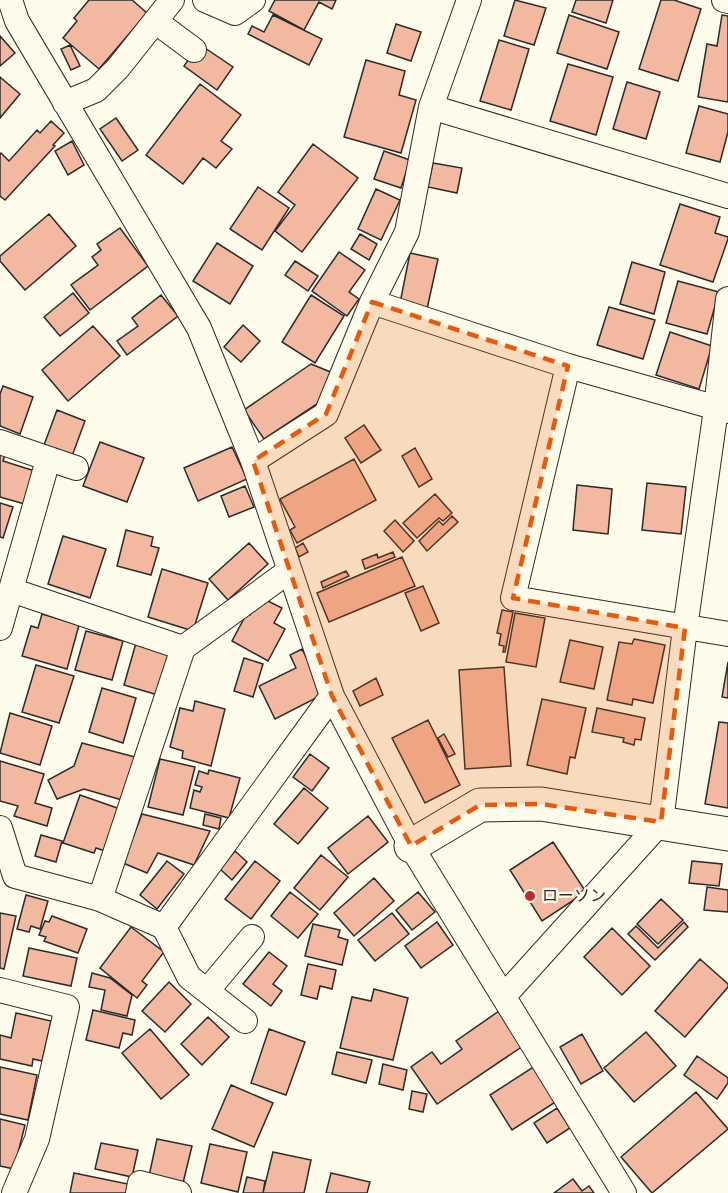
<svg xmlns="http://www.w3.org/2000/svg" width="728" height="1193" font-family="'Source Sans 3','Noto Sans JP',sans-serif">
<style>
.building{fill:#f2b8a0;stroke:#2b2b2b;stroke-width:1.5}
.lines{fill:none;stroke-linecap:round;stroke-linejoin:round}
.street-casing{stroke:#2b2b2b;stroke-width:26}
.secondary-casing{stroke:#2b2b2b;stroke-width:35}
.street{stroke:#fdfbea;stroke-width:24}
.secondary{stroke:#fdfbea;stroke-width:33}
.marked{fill:#e8590c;fill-opacity:0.2;stroke:#e8590c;stroke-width:4.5;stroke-dasharray:12 8;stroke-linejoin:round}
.poi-dot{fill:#c62828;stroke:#fdfbea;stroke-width:2}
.labels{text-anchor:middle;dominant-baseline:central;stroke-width:4.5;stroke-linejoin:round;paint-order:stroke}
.poi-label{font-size:16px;fill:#2b2b2b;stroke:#fdfbea;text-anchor:start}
</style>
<rect width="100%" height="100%" fill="#fdfbea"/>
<!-- building -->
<path class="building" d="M89 0H132L147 13 99 69 63 38 77 21 74 18Z
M275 0H336L332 9 319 2 304 30 269 11Z
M515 0 546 8 534 45 504 36Z
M576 0H613L606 23 572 12Z
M661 0H674L701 9 678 81 639 69Z
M273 15 322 39 309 65 248 34 252 26 264 32Z
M569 15 619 32 607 69 557 53Z
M722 15 728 16V102L698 97 707 44 717 46Z
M396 24 421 32 411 61 387 53Z
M0 36 15 53 0 66Z
M499 40 529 49 511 110 480 101Z
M199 44 233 67 217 90 184 66Z
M70 45 80 66 71 70 61 49Z
M366 60 405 71 399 95 416 100 401 153 344 137Z
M568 64 613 77 596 135 550 121Z
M0 77 20 94 0 118Z
M627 82 660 92 646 139 613 129Z
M200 84 241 115 221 141 232 149 216 168 203 158 183 184 146 155Z
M699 106 728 114V132L720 162 686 153Z
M116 118 138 150 122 161 100 129Z
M51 121 64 133 53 145 55 146 5 200 0 196V154L1 153 9 161 37 130 40 133Z
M72 141 84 165 68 175 55 151Z
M313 144 358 178 302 252 275 231 295 205 278 192Z
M384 151 410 160 401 188 374 179Z
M433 163 462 168 457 193 428 187Z
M258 187 289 208 262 250 230 229Z
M376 189 400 200 381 240 358 229Z
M680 204 720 217 715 233 728 237V239L713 282 660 265Z
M49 214 76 246 25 290 0 261V256Z
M120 228 148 266 90 310 71 285 98 265 92 257 101 250 97 244Z
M360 234 377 244 369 260 351 249Z
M217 243 253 266 230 304 193 281Z
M339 252 365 270 349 292 359 299 347 316 312 291Z
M410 253 438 259 427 309 400 303Z
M295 261 318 276 308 291 285 275Z
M632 262 665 272 654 314 620 304Z
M678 281 719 292 707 334 666 323Z
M73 293 89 313 60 336 44 317Z
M161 295 178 316 127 355 117 341 138 326 132 318Z
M311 295 344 316 315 363 282 342Z
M609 307 655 320 643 359 597 345Z
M243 325 260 341 241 362 224 347Z
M93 326 120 356 68 401 42 370Z
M670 332 712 346 699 389 656 375Z
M311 364 333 373 323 400 264 439 244 410Z
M3 386 33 397 20 434 0 426V394Z
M57 410 85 421 72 456 44 445Z
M364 425 381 450 361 463 345 438Z
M100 442 144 458 127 502 83 486Z
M232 447 247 479 198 501 184 468Z
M415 448 432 479 419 487 402 456Z
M0 454 5 455 3 461 38 472 28 505 0 497Z
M354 459 376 500 297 543 290 530 295 527 280 499Z
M647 483 686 487 681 534 642 530Z
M577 485 612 489 608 534 573 530Z
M245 486 254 507 229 517 221 496Z
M435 494 452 513 443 521 439 518 417 538 403 523Z
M0 503 13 507 3 538 0 537Z
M452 516 458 522 427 551 419 541 439 521 443 525Z
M395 520 414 541 403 552 384 531Z
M126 530 153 537 151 546 159 548 151 575 117 566Z
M63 536 106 549 90 598 48 584Z
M249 543 268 564 228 600 209 579Z
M303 543 308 552 299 557 295 548Z
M393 552 395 557 365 569 362 560 377 554 378 558Z
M402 557 415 586 329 622 317 593Z
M162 569 208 583 193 631 148 617Z
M346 571 349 576 323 588 321 582Z
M423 586 439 623 421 631 405 593Z
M260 597 282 608 274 623 285 629 268 661 232 641 247 613 250 615Z
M502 610 513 612 505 652H503L504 646 499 645 501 634 497 633Z
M515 613 545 618 536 667 506 662Z
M42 614 79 625 67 669 22 656 31 626 38 628Z
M86 631 123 641 112 680 75 670Z
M634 639 665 645 653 703 633 699 632 705 607 700 619 642 632 644Z
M570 640 603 647 594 689 560 682Z
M136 643 170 652 158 695 124 685Z
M302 649 324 694 275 719 259 686 296 668 290 655Z
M244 658 263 664 253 697 234 691Z
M728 662V698L722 697Z
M36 665 74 676 59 723 22 712Z
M504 667 511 766 465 769 459 670Z
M376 678 383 695 360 706 353 691Z
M102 688 136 698 123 743 89 732Z
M542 699 586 708 575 758 570 757 567 774 527 765Z
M195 701 225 709 211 766 182 758 183 751 170 747 180 708 193 711Z
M597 708 645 718 641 740 635 739 634 745 623 742 624 738 592 732Z
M10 713 52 726 40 765 0 753Z
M428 720 460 785 425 803 392 738Z
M719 722 728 723V808L705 804Z
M444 734 455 754 448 757 438 738Z
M82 743 135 757 122 800 84 789 57 799 48 780 74 766Z
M310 754 329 768 312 791 293 777Z
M160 759 195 767 183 815 148 807Z
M0 761 44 774 35 803 52 808 47 826 14 816 18 806 0 801Z
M209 770 240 778 229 818 190 808 194 790 200 792 202 787 195 785 199 771 208 774Z
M304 788 328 808 298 844 274 824Z
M80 795 123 810 108 852 96 848 94 853 63 843Z
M142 814 210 831 194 865 158 853 147 873 123 863Z
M205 814 221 818 219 829 203 825Z
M368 816 388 842 348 874 328 848Z
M41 835 62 841 56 862 35 856Z
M553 842 586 892 542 921 510 870Z
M235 851 247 862 232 880 220 869Z
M321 855 348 877 320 910 294 888Z
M167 861 184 874 157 909 140 895Z
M255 861 280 881 251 919 225 899Z
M692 861 722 864 719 886 689 883Z
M374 878 394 901 354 936 334 913Z
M707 887 728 890V912L704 910Z
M290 892 318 914 298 938 271 916Z
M418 892 435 912 412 930 396 910Z
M26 895 48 901 40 929 31 926 29 932 17 929Z
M661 899 683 920 658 944 637 924Z
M0 913 16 916 4 969 0 968Z
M392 913 409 934 375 961 358 940Z
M52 916 87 929 78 953 44 941 46 937 39 935 45 921 49 922Z
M437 922 453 945 421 968 405 946Z
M684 922 688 927 655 960 628 934 636 926 658 948Z
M313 924 340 930 338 937 348 940 342 965 305 956Z
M131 927 164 952 142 981 147 985 137 998 100 968Z
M612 928 650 966 622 995 584 957Z
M29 948 77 958 71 986 23 976Z
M269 952 287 966 273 984 282 991 271 1006 243 984Z
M700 959 728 984V987L685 1037 655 1011Z
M308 964 336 970 332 989 320 986 317 999 301 995Z
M92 973 110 978 132 995 127 1016 101 1010 105 990 89 987Z
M169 982 191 1004 165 1032 142 1011Z
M374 989 408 998 393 1060 340 1048 352 997 371 1001Z
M93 1010 135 1020 132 1035 123 1033 119 1048 86 1040Z
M499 1011 523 1046 437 1104 411 1067 432 1052 441 1064 462 1049 456 1041Z
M16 1013 51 1021 42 1061 33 1059 32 1066 0 1059V1035L11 1038Z
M208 1017 229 1037 202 1065 181 1044Z
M150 1029 189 1075 161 1099 122 1053Z
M269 1029 305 1042 286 1095 251 1083Z
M646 1032 676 1066 634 1102 604 1068Z
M582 1034 603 1071 581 1084 560 1047Z
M337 1052 372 1060 366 1083 332 1074Z
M697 1056 728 1078V1083L717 1099 684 1075Z
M383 1064 407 1070 403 1090 379 1084Z
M535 1066 557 1101 512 1130 490 1095Z
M0 1067 37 1075 28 1120 0 1114Z
M231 1085 273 1103 254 1147 212 1129Z
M412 1091 427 1094 423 1112 409 1109Z
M696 1092 728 1129 652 1193 621 1157Z
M557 1108 570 1128 547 1143 534 1123Z
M0 1119 25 1125 14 1169 0 1166Z
M157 1139 192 1146 183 1183 149 1176Z
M101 1143 138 1150 132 1177 95 1169Z
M210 1144 247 1152 238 1192 201 1183Z
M273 1152 311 1160 304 1193H263Z
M74 1173 128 1184 127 1193H70Z
M331 1173 370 1182 367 1193H326Z
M247 1177 265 1181 263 1193H243Z
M573 1179 582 1191 589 1186 594 1193H554Z"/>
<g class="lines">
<defs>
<path id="street" d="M10 0 17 21 199 328 253 461 332 696 411 846 624 1193
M205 0 235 13 253 0
M724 0 728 1
M155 21 194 50
M65 103 96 90 118 68 172 0
M431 107 728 196
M372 302 568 366 728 411
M568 366 513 598 728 634
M0 442 76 468
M253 461 326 414 372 302 407 232 431 107 469 0
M11 590 183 648 289 571
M0 628 48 460
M0 828 15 876 100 899 164 927 332 696
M100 899 183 648
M164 927 189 977 245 1021
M0 990 67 1007 37 1139 14 1193
M207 991 252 937
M504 996 661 822 685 628 716 409 728 299
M138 1193 140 1183 179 1193"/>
<path id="secondary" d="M411 846 480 805 541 804 728 834"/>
</defs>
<!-- street casing -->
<use href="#street" class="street-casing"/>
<!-- secondary casing -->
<use href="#secondary" class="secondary-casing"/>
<!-- street -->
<use href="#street" class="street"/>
<!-- secondary -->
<use href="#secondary" class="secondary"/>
</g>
<!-- marked area -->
<path class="marked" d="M372 302 568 366 513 598 685 628 661 822 541 804 480 805 411 846 332 696 253 461 326 414Z"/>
<!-- markers -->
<circle class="poi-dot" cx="530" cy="896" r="6"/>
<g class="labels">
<!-- poi labels -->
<g class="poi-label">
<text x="542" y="896">ローソン</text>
</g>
</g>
</svg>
